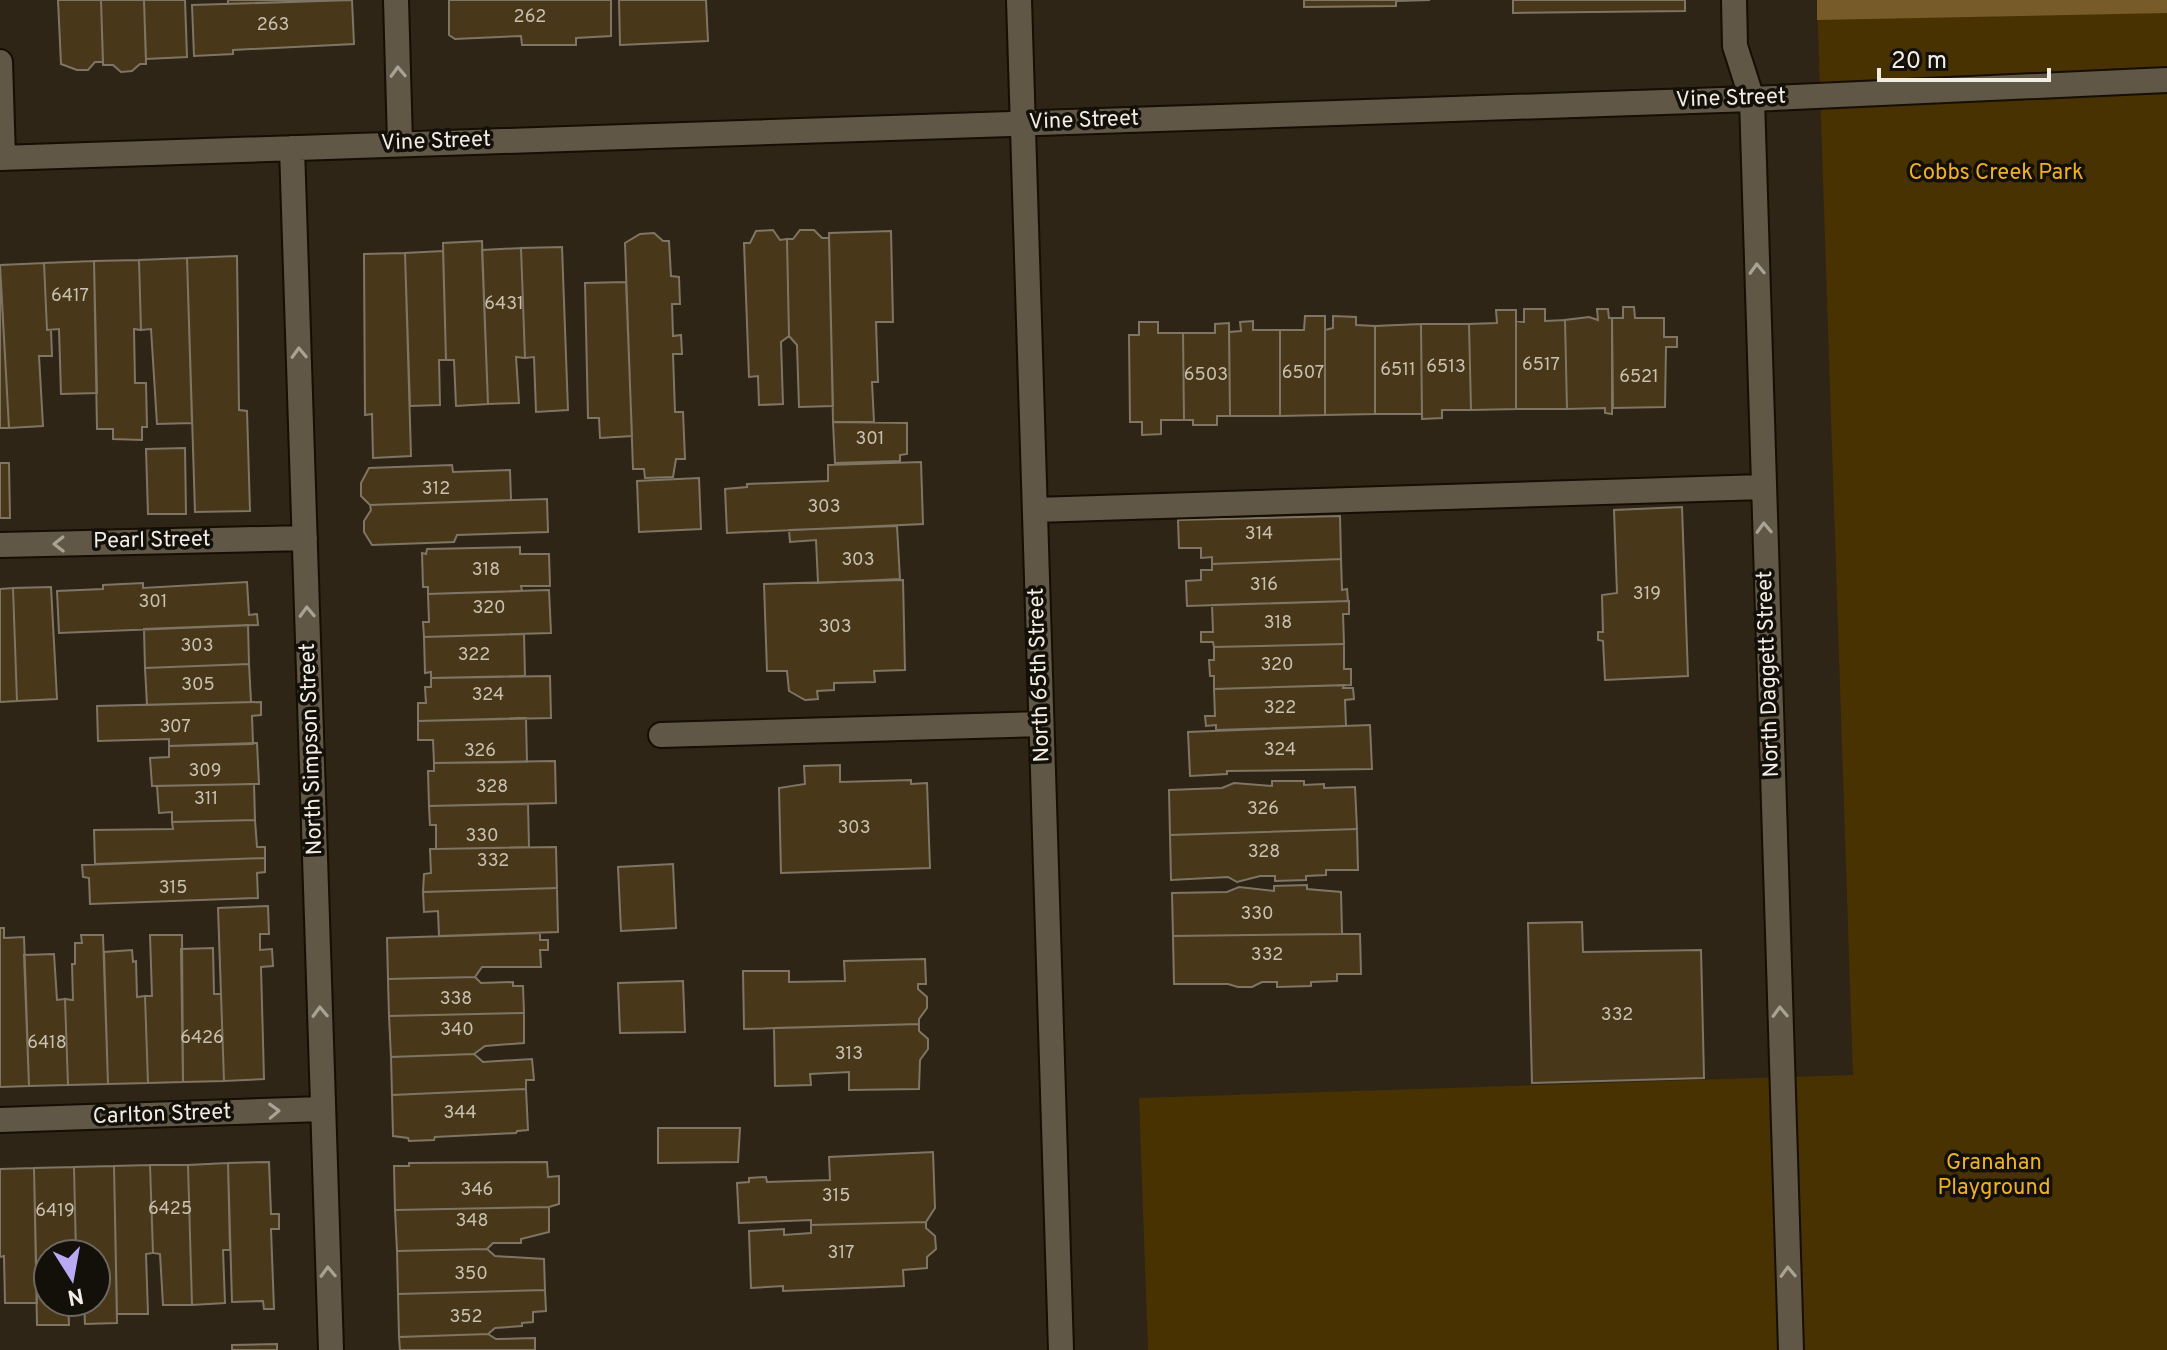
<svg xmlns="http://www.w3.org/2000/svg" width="2167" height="1350" font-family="Overpass,sans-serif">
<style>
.green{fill:#493201}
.forest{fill:#775b28}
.building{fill:#483718;stroke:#7f7565;stroke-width:2}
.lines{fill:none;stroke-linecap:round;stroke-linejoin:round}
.minor-casing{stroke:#160e03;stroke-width:28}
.minor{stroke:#605747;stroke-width:24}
.oneway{stroke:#a9a295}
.labels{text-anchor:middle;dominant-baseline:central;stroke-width:7;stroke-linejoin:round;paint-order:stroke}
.number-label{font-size:18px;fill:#c8c0b0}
.street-label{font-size:22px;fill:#f2ede3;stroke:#130f09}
.park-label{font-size:22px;fill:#f2b124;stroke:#130f09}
</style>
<rect width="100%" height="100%" fill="#2e2517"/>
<!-- green -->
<path class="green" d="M1817 0H2167V1350H1148L1139 1098 1853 1075Z"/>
<!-- forest -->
<path class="forest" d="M1817 0H2167V13L1817 20Z"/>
<!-- building -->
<path class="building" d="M58 0H101L103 62H95L88 70H77L61 64Z
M101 0H144L146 64H140L132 71 121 72 113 65H103Z
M144 0H185L187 57 146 59Z
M228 0H352L228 4Z
M352 0 354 44 233 50V54L194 56 192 5Z
M449 0H611V36L576 38V45H522L521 36 455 39 449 35Z
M619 0H706L708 41 620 45Z
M1304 0H1430L1396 1V6L1304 7Z
M1513 0H1685V11L1513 13Z
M773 230 780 240 787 239 789 336 781 342 783 404 759 405 758 376 749 377 744 243H750L756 231Z
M800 230H814L822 238H829L833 406 799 407 797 345 789 336 787 239H793Z
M891 231 893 322H876L878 382H872L874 422H833L829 233Z
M654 233 663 241H669L671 276 679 277 680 304H672L673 336 681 335 682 354H673L675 412H683L685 459H676L673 477 645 478 644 469H633L625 243 640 234Z
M482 241 488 404 456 406 454 360H446L443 243Z
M562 247 568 410 536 412 534 357 525 358 521 248Z
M521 248 525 358 516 357 519 403 488 404 482 250Z
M443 251 446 360H439L440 405 410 406 405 253Z
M405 253 411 456 373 458 372 414 365 415 364 254Z
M237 256 239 410 247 411 250 511 195 512 187 258Z
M187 258 192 423 157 424 151 329 141 330 139 260Z
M139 260 141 330 134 329 135 383H146L147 427H142V440L113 439V429H97L94 261Z
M94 261 97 393 61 394 59 329 47 330 44 263Z
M44 263 47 330H51L52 356H39L43 426 9 428 0 265Z
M0 266 9 428H0Z
M626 282 632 436 600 438 599 418H588L585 283Z
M1623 307H1634L1635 318H1664V337H1677V347H1666L1665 407 1613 408 1612 318H1623Z
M1524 309H1545V321L1565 320 1567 409H1516V321L1524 322Z
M1597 309H1608L1609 318H1612V414L1605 413V408L1567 409 1565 320 1589 317 1598 320Z
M1496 310H1516V409L1471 410 1469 324 1497 323Z
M1305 316H1325V415L1280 416V330H1304Z
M1333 316 1356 317V325L1375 326V414L1325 415V330L1333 328Z
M1253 321V330H1280V416H1230L1229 332 1241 331 1240 322Z
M1139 322H1158V333H1183L1184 420H1161V434L1142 435V422H1130L1129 335H1139Z
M1229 323 1230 416H1217V425H1193V420H1184L1183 333H1215V324Z
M1421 324H1469L1471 410H1442V418L1422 419Z
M1421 324 1422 414H1375V326Z
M833 422 907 423V454L900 455V461L835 463Z
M185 448 186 514H148L146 449Z
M921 462 923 524 727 533 725 489 747 487V484L828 481V465Z
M0 463H9L10 518H0Z
M452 465 453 472 510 470 511 500 370 505 361 496V483L369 468Z
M699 478 701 529 639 532 637 481Z
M547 499 548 532 457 535 454 542 372 545 364 532V521L371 510 370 505Z
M1682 507 1688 676 1605 680 1603 641 1598 640V632H1603L1602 595 1617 593 1614 510Z
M1340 516 1341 559 1212 564V557L1201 558V548H1179L1178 520Z
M897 526 900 579 818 583 816 540 790 542 789 530Z
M520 547V554H549L550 586H521L522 591 428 594V587H423L422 553 426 554 427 549Z
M1341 559 1342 590 1347 589 1348 601 1187 606 1186 581 1201 580V570H1212V564Z
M903 580 905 670 874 671 875 682 834 683V690L817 691 818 699 805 700 789 691 787 671H767L764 584Z
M247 582 249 615 257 614 258 625 59 633 57 591 103 589V585L143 583V588Z
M51 587 57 699 17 701 13 588Z
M13 588 17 701 0 702V589Z
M549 590 551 633 424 637 423 622H429L428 594Z
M1349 601V614H1343L1344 644 1214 647 1213 642H1201V632H1213L1212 605Z
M248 625 249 664 145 668 144 629Z
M524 634 525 676 431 678V672L425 673 424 637Z
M1344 644V669H1351V685L1214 689V676H1210L1209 660H1214V647Z
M249 664 251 702 147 705 145 668Z
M550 676 551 718 418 721V703H426L425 687H431V678Z
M1344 685 1343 688H1353L1354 699 1345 700 1346 726 1216 730V725L1206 726 1205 716H1215L1214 689Z
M261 702V715L252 716 253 744 169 746V739L98 741 97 706Z
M526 718 527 762 434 763 433 740H418V721Z
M1370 725 1372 769 1227 771V774L1190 776 1188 732Z
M257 743 259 784 152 786 150 758 169 757V746Z
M555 761 556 803 429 806 428 771H434V763Z
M840 765V782L911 780V784L927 783 930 868 781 873 779 788 805 784 804 766Z
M1272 781H1304V785L1324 784V788L1355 787 1357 829 1170 835 1169 790 1222 788 1234 783 1272 786Z
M254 784 255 820 172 822V812L159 813 157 786Z
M528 804 529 847 436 849V825H430L429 806Z
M255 820 257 847H265V858L95 864 94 830 173 829 172 822Z
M1357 829 1358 870H1326V875L1306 876V880L1275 881V876H1260L1237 882 1228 877 1171 880 1170 835Z
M556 847 557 888 423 892 424 874 431 873 430 849Z
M265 858V872L257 873 258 898 90 904 89 878 83 877 82 865Z
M673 864 676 928 621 931 618 867Z
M1307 885V889L1341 892 1342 934 1173 936 1172 893 1227 892 1239 887 1274 891V886Z
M557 888 558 932 439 936 438 911 424 912 423 892Z
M268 906 269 934H260V950L272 949 273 966 261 967 264 1079 224 1081 218 908Z
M1582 922 1583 952 1701 950 1704 1078 1532 1083 1528 923Z
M0 928H4V938L24 937 29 1086 0 1087Z
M540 933V940H548V950H540L541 967H482L475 977 388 979 387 938Z
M1342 934H1360L1361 974H1337V981L1311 982V986L1277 987V982H1262L1252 987H1238L1228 984H1174L1173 936Z
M81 935H103L108 1084 68 1085 65 999 73 1000 72 964H75V943H82Z
M150 935H182L183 1082 148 1083 145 996H152Z
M213 948 214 994H221L224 1081 183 1082 181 949Z
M132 950 133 962 136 961 137 997 145 996 148 1083 108 1084 104 952Z
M54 954 57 1000 65 999 68 1085 29 1086 24 955Z
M925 959 926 984H918V989L927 997V1008L919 1019V1024L744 1029 743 971H789V982L845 981 844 961Z
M475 977 481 983 513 982V986H523L524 1013 389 1016 388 979Z
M683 981 685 1032 620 1033 618 983Z
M524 1013V1043L485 1046 474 1054 391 1057 389 1016Z
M919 1024V1031L928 1039V1049L920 1060 919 1089 849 1090V1072L810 1074 811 1085 775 1086 774 1028Z
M474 1054 483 1062 532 1059 534 1080H526V1089L392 1095 391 1057Z
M526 1089 528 1130 517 1131 516 1133 435 1137 434 1140 409 1141 408 1138 393 1136 392 1095Z
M658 1128H740L738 1162 658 1163Z
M933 1152 935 1208 926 1222 811 1225V1220L739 1223 737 1183 749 1182V1178L766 1177 767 1182 830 1180 829 1157Z
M269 1162 271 1214H279V1229H271L274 1309H264L263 1301 232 1302 228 1163Z
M547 1162 548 1177 559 1176V1204L549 1207 395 1210 394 1166H409V1163Z
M228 1163 230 1250H223L225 1303 192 1305 188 1165Z
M150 1165H188L192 1305H163L160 1254 153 1253Z
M150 1165 153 1253 146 1254 148 1314H117L114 1166Z
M114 1166 117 1323 85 1324 84 1302H96V1254H76L74 1167Z
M74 1167 76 1254H48V1302H68L69 1325H37L34 1168Z
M34 1168 37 1303H5L4 1256 0 1257V1169Z
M549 1207V1232L521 1239V1243H493L487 1249 397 1251 395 1210Z
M926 1222V1228L935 1236 936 1249 927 1257V1268L903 1270 904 1286 783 1291V1286L751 1288 749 1231 784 1229V1235L811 1233V1225Z
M487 1249 495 1256 544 1259 545 1290 398 1294 397 1251Z
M545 1290 546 1311 533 1312V1322L522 1323V1326L495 1328 488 1334 399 1337 398 1294Z
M488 1334 496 1339 535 1338V1350H400L399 1337Z
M277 1344V1350H232V1345Z"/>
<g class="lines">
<defs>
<path id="minor" d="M396 0 400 143
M1019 0 1061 1350
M1734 0 1735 46 1752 99 1791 1350
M0 62 3 158
M292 148 331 1350
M0 158 1752 99 2167 80
M1035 510 1763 487
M0 545 305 538
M661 735 1041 724
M0 1120 323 1109"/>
</defs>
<!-- minor casing -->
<use href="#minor" class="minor-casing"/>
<!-- minor -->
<use href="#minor" class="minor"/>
</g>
<!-- one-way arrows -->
<defs><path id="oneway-chevron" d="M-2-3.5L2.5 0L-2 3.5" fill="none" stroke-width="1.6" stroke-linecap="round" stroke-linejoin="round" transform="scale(2)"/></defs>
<g class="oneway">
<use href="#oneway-chevron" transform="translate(398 72) rotate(-92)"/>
<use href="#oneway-chevron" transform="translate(1757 269) rotate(-92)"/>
<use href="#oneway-chevron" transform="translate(299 353) rotate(-92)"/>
<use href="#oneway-chevron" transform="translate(1764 528) rotate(-92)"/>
<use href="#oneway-chevron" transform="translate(59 544) rotate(179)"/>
<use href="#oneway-chevron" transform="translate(307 612) rotate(-92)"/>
<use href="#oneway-chevron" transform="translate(320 1012) rotate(-92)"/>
<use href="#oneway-chevron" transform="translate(1780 1012) rotate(-92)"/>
<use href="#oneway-chevron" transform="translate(274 1111) rotate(-2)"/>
<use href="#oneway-chevron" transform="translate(328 1272) rotate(-92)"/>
<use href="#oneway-chevron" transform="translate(1788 1272) rotate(-92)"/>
</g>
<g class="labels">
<!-- number labels -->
<g class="number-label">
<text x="530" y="17">262</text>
<text x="273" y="25">263</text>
<text x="70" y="296">6417</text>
<text x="504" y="304">6431</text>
<text x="1541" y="365">6517</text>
<text x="1446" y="367">6513</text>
<text x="1398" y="370">6511</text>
<text x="1303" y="373">6507</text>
<text x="1206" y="375">6503</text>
<text x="1639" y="377">6521</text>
<text x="870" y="439">301</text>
<text x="436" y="489">312</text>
<text x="824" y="507">303</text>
<text x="1259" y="534">314</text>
<text x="858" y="560">303</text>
<text x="486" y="570">318</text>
<text x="1264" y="585">316</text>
<text x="1647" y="594">319</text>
<text x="153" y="602">301</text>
<text x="489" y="608">320</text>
<text x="1278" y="623">318</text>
<text x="835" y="627">303</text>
<text x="197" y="646">303</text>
<text x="474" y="655">322</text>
<text x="1277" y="665">320</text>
<text x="198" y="685">305</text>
<text x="488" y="695">324</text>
<text x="1280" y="708">322</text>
<text x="175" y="727">307</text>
<text x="1280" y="750">324</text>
<text x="480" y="751">326</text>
<text x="205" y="771">309</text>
<text x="492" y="787">328</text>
<text x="206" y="799">311</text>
<text x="1263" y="809">326</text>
<text x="854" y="828">303</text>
<text x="482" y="836">330</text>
<text x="1264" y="852">328</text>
<text x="493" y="861">332</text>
<text x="173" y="888">315</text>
<text x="1257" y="914">330</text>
<text x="1267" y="955">332</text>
<text x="456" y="999">338</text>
<text x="1617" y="1015">332</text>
<text x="457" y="1030">340</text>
<text x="202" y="1038">6426</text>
<text x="47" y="1043">6418</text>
<text x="849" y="1054">313</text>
<text x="460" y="1113">344</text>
<text x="477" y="1190">346</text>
<text x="836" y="1196">315</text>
<text x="170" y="1209">6425</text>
<text x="55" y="1211">6419</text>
<text x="472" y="1221">348</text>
<text x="841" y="1253">317</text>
<text x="471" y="1274">350</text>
<text x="466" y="1317">352</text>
</g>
<!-- street labels -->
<g class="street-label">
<text transform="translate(1731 99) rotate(-2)">Vine Street</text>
<text transform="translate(1084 121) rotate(-2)">Vine Street</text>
<text transform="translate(436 142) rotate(-2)">Vine Street</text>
<text transform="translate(152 541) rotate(-1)">Pearl Street</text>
<text transform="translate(1769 674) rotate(-92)">North Daggett Street</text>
<text transform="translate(1040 675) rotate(-92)">North 65th Street</text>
<text transform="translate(312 749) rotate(-92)">North Simpson Street</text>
<text transform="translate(162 1115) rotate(-2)">Carlton Street</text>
</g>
<!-- park labels -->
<g class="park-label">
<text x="1996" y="173">Cobbs Creek Park</text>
<text x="1994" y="1163">Granahan<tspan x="1994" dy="25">Playground</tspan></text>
</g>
</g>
<!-- north arrow -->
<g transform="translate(72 1278) rotate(169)"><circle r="38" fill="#130f09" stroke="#6c6860" stroke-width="2"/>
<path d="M0-6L14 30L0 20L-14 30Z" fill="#baaaf6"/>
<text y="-12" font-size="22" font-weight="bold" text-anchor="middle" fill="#f2ede3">N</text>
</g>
<!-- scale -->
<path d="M1879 68v12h170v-12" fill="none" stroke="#f2ede3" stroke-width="4"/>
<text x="1891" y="68" font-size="24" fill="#f2ede3" stroke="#130f09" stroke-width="6" paint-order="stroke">20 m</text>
</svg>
